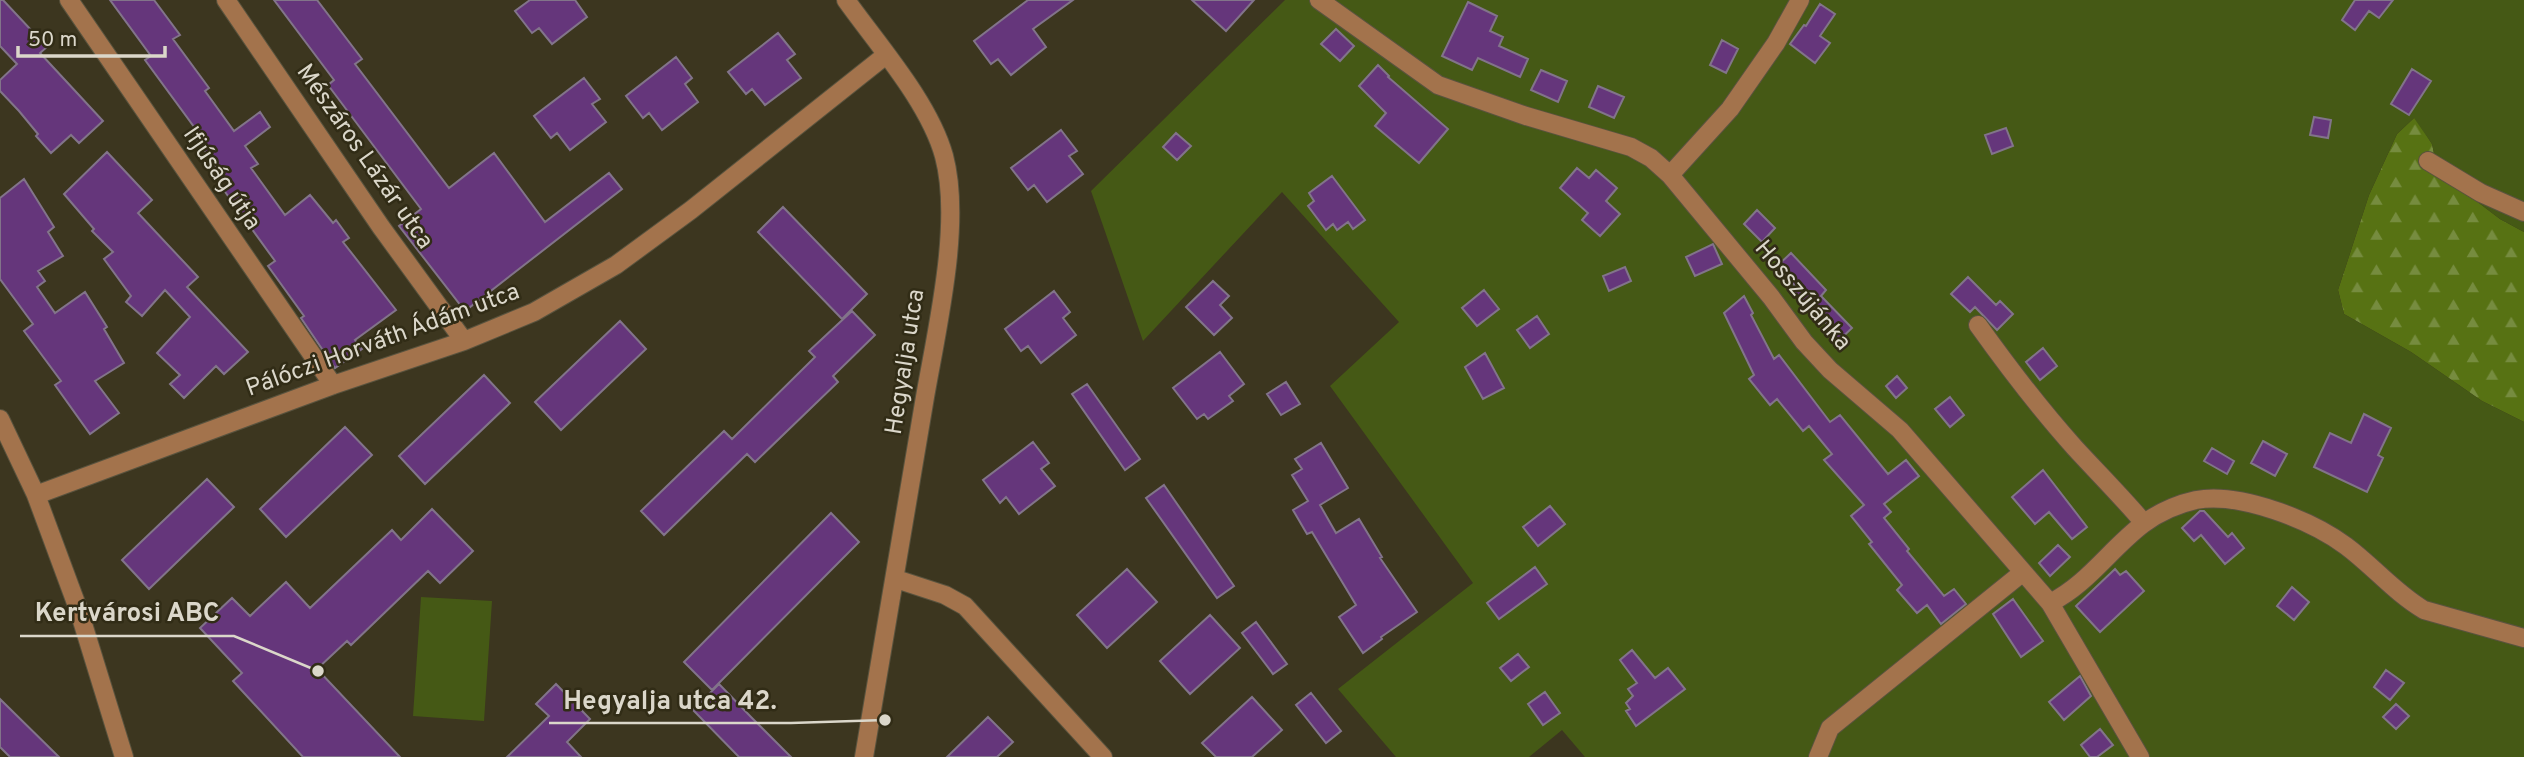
<svg xmlns="http://www.w3.org/2000/svg" width="2524" height="757" font-family="Overpass,sans-serif">
<style>
.forest{fill:url(#forest-firs)}
.green{fill:#455915}
.building{fill:#65367b;stroke:#82748a;stroke-width:2}
.lines{fill:none;stroke-linecap:round;stroke-linejoin:round}
.minor-casing{stroke:#59533e;stroke-width:20}
.minor{stroke:#a3734c;stroke-width:18}
.labels{text-anchor:middle;dominant-baseline:central;stroke-width:5;stroke-linejoin:round;paint-order:stroke}
.street-label{font-size:24px;fill:#dbd7ca;stroke:#312c16}
.leader{fill:none;stroke:#dbd7ca;stroke-width:2.5}
.callout-dot{fill:#dbd7ca;stroke:#312c16;stroke-width:2.5}
.callout-label{font-size:26px;text-anchor:middle;font-weight:bold;fill:#dbd7ca;stroke:#312c16;stroke-width:5;stroke-linejoin:round;paint-order:stroke}
</style>
<defs>
<pattern id="forest-firs" width="22" height="20" patternUnits="userSpaceOnUse" patternTransform="scale(1.75)"><rect width="22" height="20" fill="#577213"/><path d="M5 1l3.5 6h-7zM16 11l3.5 6h-7z" fill="#768c3f"/></pattern>
</defs>
<rect width="100%" height="100%" fill="#3c361f"/>
<!-- forest -->
<path class="forest" d="M2415 117 2432 144 2438 172 2500 219 2524 232V422L2482 401 2411 352 2344 314 2338 290 2369 195 2397 134Z"/>
<!-- green -->
<path class="green" d="M1285 0H2524V232L2500 219 2438 172 2432 144 2414 118 2397 134 2369 195 2338 290 2344 314 2411 352 2482 401 2524 422V757H1585L1562 730 1529 757H1396L1338 689 1473 583 1330 386 1399 322 1282 192 1143 341 1091 191Z
M421 597 492 601 484 721 413 716Z"/>
<!-- building -->
<path class="building" d="M0 0H3L47 47 40 53 103 121 79 143 71 135 51 153 36 136 38 134 19 111 0 91V80L17 64 0 46Z
M110 0H154L180 35 173 39 209 88 205 91 234 131 260 112 270 127 245 146 258 164 251 168 285 215 310 195 333 223 336 220 349 238 343 242 396 310 355 340 362 349 335 368 301 318 304 316 268 266 275 261 223 189 229 184 193 135 197 131 145 60 151 56Z
M274 0H317L362 59 355 64 449 188 494 153 545 222 609 173 622 189 465 311 399 226 421 209 328 85 334 80Z
M530 0H575L587 17 552 44 539 28 532 33 515 11Z
M1028 0H1073L1033 29 1046 47 1011 75 998 59 991 64 974 41Z
M1192 0H1254L1226 31Z
M2355 0H2393L2379 18 2369 11 2355 30 2342 20Z
M1468 2 1497 16 1490 31 1503 37 1499 46 1528 59 1520 77 1478 58 1472 70 1442 56Z
M1820 4 1835 14 1820 36 1830 43 1815 63 1790 44 1804 25 1806 26Z
M1336 29 1354 46 1340 61 1321 44Z
M778 33 795 54 787 60 801 78 765 105 752 89 746 94 728 72Z
M1722 40 1738 49 1726 73 1710 65Z
M676 57 692 78 685 84 698 102 662 130 649 113 643 118 626 96Z
M1378 65 1389 76 1388 77 1448 129 1419 163 1375 126 1386 113 1359 86Z
M2412 69 2431 81 2409 115 2391 104Z
M1541 70 1567 81 1558 102 1531 90Z
M584 78 600 99 592 104 606 122 570 150 557 133 551 138 534 116Z
M1598 86 1624 97 1614 118 1589 107Z
M2314 117 2331 120 2328 138 2310 135Z
M2006 128 2013 146 1992 154 1985 135Z
M1061 130 1077 151 1069 156 1083 174 1047 202 1034 185 1028 190 1011 168Z
M1176 133 1191 146 1177 160 1163 147Z
M107 152 152 200 138 213 198 277 187 287 248 352 224 374 216 366 184 398 170 384 180 375 157 353 190 317 165 290 142 316 126 302 131 296 104 259 113 252 92 231 94 229 64 194Z
M1577 168 1589 178 1596 170 1617 188 1606 201 1620 214 1600 236 1582 220 1588 213 1560 188Z
M1332 176 1365 220 1353 229 1348 222 1337 230 1333 224 1326 230 1308 206 1314 201 1309 193Z
M24 179 54 227 48 232 63 256 38 271 45 281 37 287 55 313 85 292 107 327 104 329 124 363 95 381 119 413 90 434 55 385 61 381 24 331 33 324 0 279V198Z
M783 207 867 294 842 319 758 232Z
M1757 210 1775 228 1762 242 1744 224Z
M1713 244 1722 264 1695 276 1686 257Z
M1791 253 1826 290 1821 296 1852 328 1836 343 1824 330 1829 326 1792 291 1796 287 1777 266Z
M1625 267 1631 281 1609 291 1603 276Z
M1968 277 1996 305 2000 301 2013 314 1997 330 1975 307 1970 312 1951 294Z
M1213 281 1229 296 1220 305 1232 318 1214 335 1186 307Z
M1484 290 1499 309 1477 326 1462 308Z
M1054 291 1070 312 1063 318 1076 335 1041 363 1028 346 1021 351 1005 329Z
M1744 296 1753 313 1751 315 1774 359 1779 355 1830 422 1840 415 1888 474 1906 460 1919 476 1884 504 1891 512 1884 518 1909 549 1907 551 1944 596 1954 589 1966 604 1941 624 1927 605 1917 613 1897 590 1902 585 1869 544 1872 542 1851 516 1864 505 1824 460 1832 454 1809 426 1803 431 1777 399 1770 405 1749 379 1754 375 1724 313Z
M852 311 875 335 833 376 838 382 755 462 747 454 664 535 641 511 724 431 732 439 815 357 809 351Z
M1537 316 1549 334 1530 348 1517 330Z
M620 321 646 349 561 430 535 402Z
M2043 348 2057 366 2040 380 2026 362Z
M1220 352 1244 384 1229 396 1233 401 1208 419 1204 414 1197 419 1173 388Z
M1485 353 1504 388 1483 399 1465 367Z
M484 375 510 403 425 484 399 456Z
M1897 376 1907 388 1896 398 1886 386Z
M1286 382 1300 404 1281 415 1267 394Z
M1087 384 1140 459 1125 470 1072 394Z
M1950 397 1964 415 1950 427 1935 409Z
M2364 414 2391 428 2378 455 2383 458 2367 492 2314 467 2330 433 2351 443Z
M345 427 372 455 286 537 260 509Z
M2263 441 2287 454 2275 476 2251 463Z
M1033 442 1049 463 1041 469 1055 486 1019 514 1006 497 1000 503 983 480Z
M1321 443 1348 488 1320 505 1336 533 1359 519 1382 557 1380 558 1417 612 1381 637 1382 639 1363 653 1339 617 1356 605 1312 532 1307 534 1293 510 1308 501 1292 475 1302 469 1295 459Z
M2212 448 2234 461 2227 474 2204 461Z
M2043 470 2087 527 2072 539 2049 512 2035 524 2012 497Z
M207 479 234 507 149 589 122 560Z
M1164 485 1234 586 1217 598 1146 498Z
M1550 506 1565 524 1538 546 1523 527Z
M432 509 473 551 440 583 428 571 351 645 347 641 317 669 400 757H303L233 681 242 673 200 628 232 598 250 616 286 582 310 608 392 530 401 540Z
M2200 511H2204L2228 537 2232 533 2244 548 2225 564 2201 535 2194 541 2182 528Z
M831 513 859 542 712 690 684 662Z
M2058 545 2070 557 2050 576 2039 563Z
M1535 567 1547 584 1499 619 1487 603Z
M1127 569 1157 602 1107 648 1077 615Z
M2115 569 2120 575 2126 571 2144 591 2100 632 2076 606Z
M2292 587 2309 602 2294 620 2277 606Z
M2013 599 2043 641 2021 657 1993 614Z
M1210 615 1240 648 1190 694 1160 661Z
M1256 622 1287 664 1273 674 1242 633Z
M1632 650 1655 678 1668 668 1685 689 1636 726 1626 711 1630 709 1626 703 1633 696 1628 689 1637 683 1620 660Z
M1518 654 1529 667 1511 681 1500 668Z
M2386 670 2404 683 2390 700 2374 687Z
M2080 676 2091 696 2064 720 2049 702Z
M556 684 590 719 567 742 581 757H507L549 716 536 704Z
M719 684 751 717 791 757H739L693 710Z
M1545 692 1560 713 1543 725 1528 704Z
M1311 693 1341 731 1326 743 1296 705Z
M1252 697 1282 730 1252 757H1216L1202 743Z
M0 699 59 757H10L0 747Z
M2396 704 2409 716 2396 729 2383 717Z
M988 717 1013 742 997 757H947Z
M2100 729 2113 745 2097 757H2090L2081 745Z"/>
<g class="lines">
<defs>
<path id="minor" d="M69 0 333 385
M226 0 381 227 464 341
M846 0C878 45 929 102 944 156 962 223 937 328 925 397 905 517 884 637 864 757
M1319 0 1438 85 1526 116 1631 147 1651 158 1670 175 1771 297 1804 342 1830 370 1900 430 2050 603 2140 757
M2428 161 2481 193 2524 212
M1670 175 1730 109 1776 43 1800 0
M1978 325C2008 367 2040 409 2075 448 2098 473 2122 497 2144 523
M0 419 36 495 79 611 124 757
M36 495 333 385 464 341 534 312 616 265 691 210 886 55
M896 579 945 595 965 606 1103 757
M2050 603C2088 584 2110 549 2143 524 2158 513 2178 504 2196 500 2240 492 2311 520 2346 546 2373 566 2395 593 2424 610L2524 638
M1818 757 1830 728 2022 573"/>
</defs>
<!-- minor casing -->
<use href="#minor" class="minor-casing"/>
<!-- minor -->
<use href="#minor" class="minor"/>
</g>
<g class="labels">
<!-- street labels -->
<g class="street-label">
<text transform="translate(364 157) rotate(55)">Mészáros Lázár utca</text>
<text transform="translate(221 179) rotate(56)">Ifjúság útja</text>
<text transform="translate(1802 296) rotate(50)">Hosszújánka</text>
<text transform="translate(383 341) rotate(-20)">Pálóczi Horváth Ádám utca</text>
<text transform="translate(906 362) rotate(-81)">Hegyalja utca</text>
</g>
</g>
<!-- callouts -->
<path class="leader" d="M318 671L234 636H20M885 720L791 723H549"/>
<g class="callout-dot">
<circle cx="318" cy="671" r="7"/>
<circle cx="885" cy="720" r="7"/>
</g>
<g class="callout-label">
<text x="127" y="621">Kertvárosi ABC</text>
<text x="670" y="709">Hegyalja utca 42.</text>
</g>
<!-- scale -->
<path d="M18 46v10h147v-10" fill="none" stroke="#dbd7ca" stroke-width="3.5"/>
<text x="28" y="46" font-size="21" fill="#dbd7ca" stroke="#312c16" stroke-width="5" paint-order="stroke">50 m</text>
</svg>
